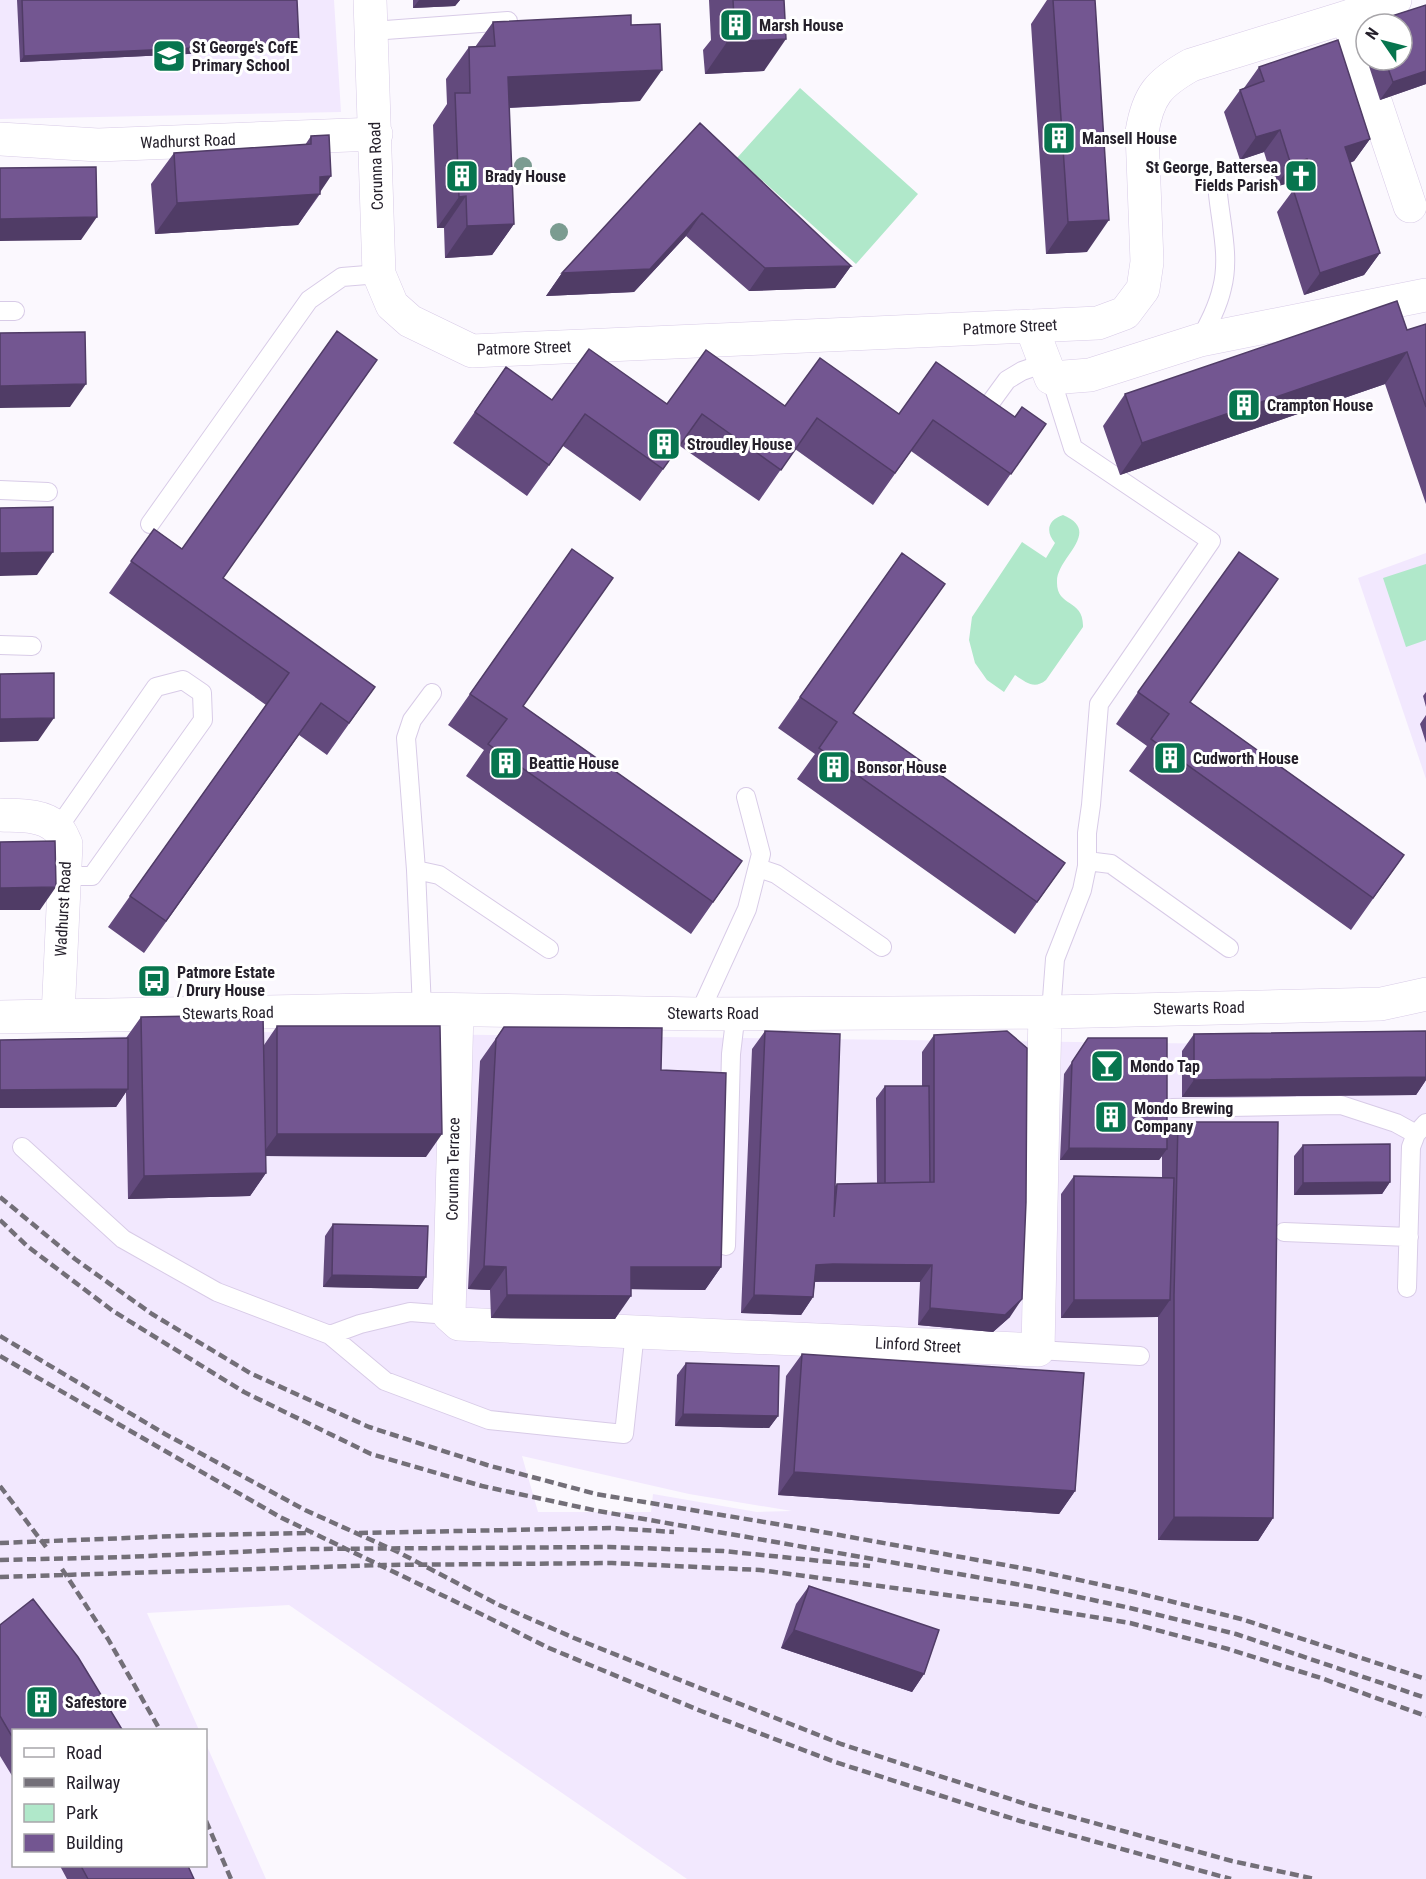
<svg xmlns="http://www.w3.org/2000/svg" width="1426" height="1879" font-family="'Roboto Condensed',sans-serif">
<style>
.built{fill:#f2e8fe;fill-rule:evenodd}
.green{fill:#b0e8ca}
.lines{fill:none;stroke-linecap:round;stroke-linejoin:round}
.lane-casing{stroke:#d8cbe7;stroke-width:20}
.street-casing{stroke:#d8cbe7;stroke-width:34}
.lane{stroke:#fff;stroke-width:18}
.street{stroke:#fff;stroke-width:33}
.rail{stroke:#736f78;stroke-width:4.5;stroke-dasharray:9 4.5;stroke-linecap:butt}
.tree{fill:#7b9c91}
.wall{fill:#634a7d}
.shaded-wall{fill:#503c66}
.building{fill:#735691;stroke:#503c66;stroke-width:1.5}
.labels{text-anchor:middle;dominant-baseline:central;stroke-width:6;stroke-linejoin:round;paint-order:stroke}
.poi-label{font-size:16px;font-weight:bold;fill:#25202b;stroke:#fff;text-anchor:start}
.street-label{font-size:16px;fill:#25202b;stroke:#fff}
</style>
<rect width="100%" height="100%" fill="#fbf8fe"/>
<!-- built -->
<path class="built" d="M0 0H334L341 112 0 119Z
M1426 553V779L1358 578Z
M256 1032 1393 1046 1426 1035V1879H687L289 1605 147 1613 199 1730H14V1866H206V1744L266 1879H0V1043L115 1036ZM522 1456 689 1494 792 1511 757 1512 653 1494 651 1512H538Z"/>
<!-- green -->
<path class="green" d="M800 88 918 194 856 264 737 158Z
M1063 515C1103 532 1057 557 1057 581 1056 608 1084 598 1083 627L1046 680C1034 690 1026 682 1015 675L1004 692 987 680 975 663 969 640 972 617 1022 542 1046 558 1055 543C1045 531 1048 520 1063 515Z
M1426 564V640L1406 647 1383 578Z"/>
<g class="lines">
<defs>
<path id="lane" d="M372 31 508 21
M0 311H15
M1200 340C1209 323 1218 306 1222 288 1230 258 1221 224 1218 194
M980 417 1007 380 1022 371 1045 363
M0 490 48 492
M150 524 309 300 342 277 379 274
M0 645 32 646
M58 828 156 687 183 680 202 693 203 720 92 876H64
M1087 861 1111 864 1229 948
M758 868 776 874 882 947
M416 870 439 875 549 949
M422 1009 416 870 406 738 412 720 432 693
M1051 1012 1055 959 1082 890 1087 866V833L1091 805 1099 704 1211 541 1073 448 1051 378
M699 1014 747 909 761 854 746 797
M1172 1108 1341 1105 1396 1123 1416 1134
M22 1147 123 1239 217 1292 330 1335 360 1324 410 1312 449 1315
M1284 1232 1409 1237
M726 1246 731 1054 736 1012
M1407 1288 1411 1147 1416 1134 1426 1123
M330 1335 385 1381 489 1420 624 1434 635 1332
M1038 1350 1140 1356"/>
<path id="street" d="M370 0 379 274 392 305 410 321 472 351 1098 323 1125 313 1143 289 1147 262 1142 132C1148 95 1159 83 1191 65L1347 17 1395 0
M1347 17 1410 206
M0 139 98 145 376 134
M1031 326 1051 378 1090 375 1200 340 1426 295
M0 815C19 816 41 814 56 827 61 831 63 838 66 844L58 1016
M457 1010 449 1315 459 1324 1038 1350 1045 1012
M0 1017 422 1009 699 1014 1051 1012 1381 1004 1426 994"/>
</defs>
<!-- lane casing -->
<use href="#lane" class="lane-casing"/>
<!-- street casing -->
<use href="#street" class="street-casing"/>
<!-- lane -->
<use href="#lane" class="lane"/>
<!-- street -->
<use href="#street" class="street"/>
<!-- rail -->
<path class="rail" d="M0 1197 75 1259 152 1314 250 1373 369 1427 487 1465 596 1494 806 1529 1038 1571 1134 1592 1241 1619 1426 1679
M0 1220 27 1246 113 1311 244 1392 371 1454 482 1486 598 1511 1033 1587 1130 1608 1236 1634 1426 1698
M0 1336 165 1434 305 1510 398 1552 499 1605 574 1638 841 1744 1029 1805 1232 1861 1315 1879
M0 1356 280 1517 477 1612 549 1648 701 1711 835 1762 1020 1821 1231 1879
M0 1486 46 1547
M359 1533 610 1528 674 1532
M0 1543 203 1535 311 1533
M0 1560 125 1557 305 1549 609 1547 723 1551 870 1566
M62 1569 108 1639 160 1730
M0 1577 384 1565 612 1563 760 1570 1021 1605 1130 1623 1228 1649 1321 1678 1426 1716
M206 1821 231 1879"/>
</g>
<!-- trees -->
<g class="tree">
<circle cx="523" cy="166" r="9"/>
<circle cx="559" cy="232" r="9"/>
</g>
<!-- wall -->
<path class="wall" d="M17 0H297L295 49 20 62Z
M413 0H460L455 6 413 8Z
M709 0H784L764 71 705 74 703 50 711 40Z
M1047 0H1095L1087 252 1046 254 1031 24Z
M1426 5V84L1380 100 1367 60H1402V24H1371L1373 22Z
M493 22 631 25 640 101 509 108 514 224 492 255 445 258 444 228H437L433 125 447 104 446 79 469 47H475Z
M1366 32V57L1360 40Z
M1259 67 1370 139 1354 161 1350 163 1380 253 1364 275 1304 295 1277 212 1294 189 1292 182 1275 187 1264 152 1240 160 1224 112 1240 90 1244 88Z
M700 123 851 266 835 288 749 291 686 236 634 292 546 296 562 273Z
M311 136 320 194 298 225 155 234 151 184 174 153 305 145Z
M1426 324V504L1385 384 1120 475 1103 426 1125 394 1407 330Z
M506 367 552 400 667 404 785 406 899 414 1015 417 1046 424 988 506 911 451 873 505 795 449 759 501 680 446 640 501 563 446 527 496 453 443Z
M154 529 375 687 327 755 299 735 144 953 108 927 266 705 109 593Z
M572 549 523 706 742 861 691 934 466 776 484 750 448 725Z
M902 553 853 713 1065 863 1015 934 797 779 815 754 778 728Z
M1138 692 1190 702 1404 855 1351 930 1129 771 1147 746 1116 724Z
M1426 692V707L1423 696Z
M1426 715V743L1420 724Z
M141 1017 264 1045 277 1026 426 1157 266 1156V1173L250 1196 128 1199 126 1092 116 1107 0 1108V1040L126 1038Z
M504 1027 661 1070 721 1267 705 1290 631 1289 615 1319 491 1318 490 1290 468 1289 480 1061Z
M765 1031 835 1186 837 1184 877 1183 876 1098 885 1086H922V1052L934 1035 1010 1317 993 1332 918 1325 920 1282H815L813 1297 801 1315 741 1313 752 1049Z
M1426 1031V1080L1416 1095 1182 1097V1051L1194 1034Z
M1088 1038 1167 1138 1178 1122 1273 1518 1258 1541 1158 1540V1317L1061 1318V1194L1074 1176 1162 1178V1156L1159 1160H1060L1064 1074Z
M1303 1145 1390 1182 1382 1194 1294 1195V1156Z
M333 1224 418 1289 323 1287 325 1236Z
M802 1354 1075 1491 1059 1514 778 1495 786 1376Z
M686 1363 778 1416 769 1428 675 1426 677 1375Z
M809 1586 924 1674 912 1692 781 1648 796 1604Z
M0 1625 14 1731V1779L0 1756Z
M60 1866H188L194 1879H67Z"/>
<!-- shaded-wall -->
<path class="shaded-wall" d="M419 0H460L455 6 413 8Z
M786 39 764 71 705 74 727 42Z
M299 43 295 49 20 62 24 56Z
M662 70 640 101 486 109 508 77Z
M1426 71V84L1380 100 1393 82Z
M1280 130 1264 152 1240 160 1256 137Z
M1370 139 1354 161 1329 170 1345 147Z
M1307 159 1292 182 1275 187 1291 165Z
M331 176 298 225 155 234 177 203 320 177Z
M466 196 444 228H437L459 197Z
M702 213 686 236 634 292 546 296 562 273Z
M97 217 81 240 0 241V219Z
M1109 220 1087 252 1046 254 1068 222Z
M514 224 492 255 445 258 467 226Z
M1380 253 1364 275 1304 295 1320 273Z
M851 266 835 288 749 291 765 268Z
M1407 352 1385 384 1120 475 1142 443Z
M86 384 70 407 0 408V386Z
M53 552 37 575 0 576V553Z
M54 718 38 741 0 742V719Z
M56 887 40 910H0V888Z
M1426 1077V1080L1416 1095 1182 1097 1194 1080Z
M128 1089 116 1107 0 1108V1090Z
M277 1134H442L426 1157 261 1156Z
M1069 1148 1167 1149 1159 1160H1060Z
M266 1173 250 1196 128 1199 144 1176Z
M1390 1182 1382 1194 1294 1195 1303 1183Z
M833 1264 932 1265 920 1282 821 1281 804 1283 816 1265Z
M484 1266 506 1267 490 1290 468 1289Z
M631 1267H721L705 1290 615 1289Z
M332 1275 426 1277 418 1289 323 1287Z
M507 1295 631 1296 615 1319 491 1318Z
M754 1295 813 1297 801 1315 741 1313Z
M1022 1299 1010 1317 993 1332 918 1325 930 1308Z
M1074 1300H1170L1158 1317 1061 1318Z
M683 1414 778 1416 769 1428 675 1426Z
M794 1472 1075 1491 1059 1514 778 1495Z
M1174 1517 1273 1518 1258 1541 1158 1540Z
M794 1630 924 1674 912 1692 781 1648Z"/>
<!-- building -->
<path class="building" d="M22 0H297L299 43 24 56Z
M733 0H784L786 39 727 42 726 19 734 18Z
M1053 0H1095L1109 220 1068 222Z
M1426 5V71L1393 82 1385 60H1402V24H1373V22Z
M631 15V25L660 24 662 70 508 77 514 224 467 226 466 196 459 197 455 93H470L469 47 495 46 493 22Z
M1338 40 1370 139 1345 147 1380 253 1320 273 1293 189 1315 182 1307 159 1291 165 1280 130 1256 137 1240 90 1264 81 1259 67Z
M700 123 851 266 765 268 702 213 650 269 562 273Z
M329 135 331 176 320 177V194L177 203 174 153 311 144V136Z
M96 167 97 217 0 219V168Z
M1397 301 1407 330 1426 324V407L1407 352 1142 443 1125 394Z
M337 331 377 360 223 578 375 687 349 723 321 703 166 921 130 896 289 673 131 561 154 529 182 549Z
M85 332 86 384 0 386V333Z
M589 349 667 404 706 350 785 406 820 358 899 414 936 362 1015 417 1022 407 1046 424 1011 474 933 420 895 473 817 418 781 470 702 414 663 469 585 414 549 465 475 412 506 367 552 400Z
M53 507V552L0 553V508Z
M572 549 613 578 523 706 742 861 713 902 488 744 507 719 470 694Z
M1239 552 1278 579 1190 702 1404 855 1373 898 1151 739 1169 714 1138 692Z
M902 553 945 584 853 713 1065 863 1037 902 819 748 837 722 800 697Z
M54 673V718L0 719V674Z
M55 841 56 887 0 888V842Z
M263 1015 266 1173 144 1176 141 1017Z
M277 1026H440L442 1134H277Z
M504 1027 662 1028 661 1070 726 1073 721 1267H631V1296L507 1295 506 1267 484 1266 496 1039Z
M765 1031 840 1034 834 1217 837 1184 934 1182V1035L1007 1031 1027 1048 1026 1202 1022 1299 1005 1315 930 1308 932 1265 833 1264 816 1265 813 1297 754 1295Z
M1426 1031V1077L1194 1080V1034Z
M128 1038V1089L0 1090V1040Z
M1088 1038H1167V1149L1069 1148 1072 1062Z
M885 1086H929L930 1182 885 1183Z
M1178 1122H1278L1273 1518 1174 1517V1295Z
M1390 1144V1182L1303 1183V1145Z
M1074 1176 1174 1178 1170 1300H1074Z
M333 1224 428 1226 426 1277 332 1275Z
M802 1354 1084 1373 1075 1491 794 1472Z
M686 1363 779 1366 778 1416 683 1414Z
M809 1586 939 1630 924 1674 794 1630Z
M33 1599 78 1657 123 1731H14V1740L0 1716V1625Z
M81 1866H188L194 1879H88Z"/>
<!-- icons -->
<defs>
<symbol id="building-square" viewBox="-11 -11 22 22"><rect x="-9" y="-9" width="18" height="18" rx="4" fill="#07754e" stroke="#fff"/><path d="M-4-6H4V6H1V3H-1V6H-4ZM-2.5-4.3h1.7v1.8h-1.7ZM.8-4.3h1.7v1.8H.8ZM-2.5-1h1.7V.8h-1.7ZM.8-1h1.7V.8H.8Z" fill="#fff"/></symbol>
<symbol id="school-square" viewBox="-11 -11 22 22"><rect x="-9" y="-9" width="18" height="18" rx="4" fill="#07754e" stroke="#fff"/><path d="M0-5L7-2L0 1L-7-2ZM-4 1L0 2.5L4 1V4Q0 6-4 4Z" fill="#fff"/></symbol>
<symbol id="church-square" viewBox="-11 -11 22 22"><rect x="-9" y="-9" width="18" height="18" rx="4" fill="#07754e" stroke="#fff"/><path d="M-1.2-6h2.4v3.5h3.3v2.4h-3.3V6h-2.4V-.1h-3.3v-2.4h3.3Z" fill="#fff"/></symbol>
<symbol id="bus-square" viewBox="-11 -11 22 22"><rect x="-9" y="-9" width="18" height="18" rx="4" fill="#07754e" stroke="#fff"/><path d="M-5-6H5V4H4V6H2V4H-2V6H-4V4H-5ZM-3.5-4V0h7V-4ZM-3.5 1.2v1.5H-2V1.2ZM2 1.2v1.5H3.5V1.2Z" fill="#fff"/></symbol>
<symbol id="bar-square" viewBox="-11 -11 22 22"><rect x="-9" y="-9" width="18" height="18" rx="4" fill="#07754e" stroke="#fff"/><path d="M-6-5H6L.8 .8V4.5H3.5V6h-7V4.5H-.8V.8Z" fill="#fff"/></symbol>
</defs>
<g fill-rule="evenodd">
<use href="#building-square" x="717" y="6" width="38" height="38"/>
<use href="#school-square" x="150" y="37" width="38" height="38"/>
<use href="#building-square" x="1040" y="119" width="38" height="38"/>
<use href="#building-square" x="443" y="157" width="38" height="38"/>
<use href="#church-square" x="1282" y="157" width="38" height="38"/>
<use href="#building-square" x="1225" y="386" width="38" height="38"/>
<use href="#building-square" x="645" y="425" width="38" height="38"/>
<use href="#building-square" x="1151" y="739" width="38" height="38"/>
<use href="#building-square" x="487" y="744" width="38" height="38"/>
<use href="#building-square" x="815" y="748" width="38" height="38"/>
<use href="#bus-square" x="135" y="962" width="38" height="38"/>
<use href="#bar-square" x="1088" y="1047" width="38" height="38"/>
<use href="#building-square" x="1092" y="1098" width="38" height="38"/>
<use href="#building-square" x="23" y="1683" width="38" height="38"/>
</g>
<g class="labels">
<!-- poi labels -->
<g class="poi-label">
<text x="759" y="25">Marsh House</text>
<text x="192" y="47">St George's CofE<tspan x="192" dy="18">Primary School</tspan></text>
<text x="1082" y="138">Mansell House</text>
<text x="1278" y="167" text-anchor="end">St George, Battersea<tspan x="1278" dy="18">Fields Parish</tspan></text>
<text x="485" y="176">Brady House</text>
<text x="1267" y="405">Crampton House</text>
<text x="687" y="444">Stroudley House</text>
<text x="1193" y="758">Cudworth House</text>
<text x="529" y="763">Beattie House</text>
<text x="857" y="767">Bonsor House</text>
<text x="177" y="972">Patmore Estate<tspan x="177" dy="18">/ Drury House</tspan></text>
<text x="1130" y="1066">Mondo Tap</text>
<text x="1134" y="1108">Mondo Brewing<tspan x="1134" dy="18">Company</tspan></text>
<text x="65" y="1702">Safestore</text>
</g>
<!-- street labels -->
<g class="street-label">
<text transform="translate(188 141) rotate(-2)">Wadhurst Road</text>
<text transform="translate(376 166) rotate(-92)">Corunna Road</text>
<text transform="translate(1010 327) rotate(-3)">Patmore Street</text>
<text transform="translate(524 348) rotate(-2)">Patmore Street</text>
<text transform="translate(63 909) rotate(-87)">Wadhurst Road</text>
<text transform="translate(1199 1008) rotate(-1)">Stewarts Road</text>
<text transform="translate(228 1013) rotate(-1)">Stewarts Road</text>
<text x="713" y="1013">Stewarts Road</text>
<text transform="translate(453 1169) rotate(-89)">Corunna Terrace</text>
<text transform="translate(918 1345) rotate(3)">Linford Street</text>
</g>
</g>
<!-- legend -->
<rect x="12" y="1729" width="195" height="138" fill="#ffffff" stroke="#a8a6aa" stroke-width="1.5"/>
<rect x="24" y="1748" width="30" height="9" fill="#ffffff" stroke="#a8a6aa" stroke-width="1.5"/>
<text x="66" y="1759" font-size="18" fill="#25202b">Road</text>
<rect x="24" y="1778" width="30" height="9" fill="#736f78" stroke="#a8a6aa" stroke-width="1.5"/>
<text x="66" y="1789" font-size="18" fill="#25202b">Railway</text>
<rect x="24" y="1804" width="30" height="18" fill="#b0e8ca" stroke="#a8a6aa" stroke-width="1.5"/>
<text x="66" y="1819" font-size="18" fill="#25202b">Park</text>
<rect x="24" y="1834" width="30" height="18" fill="#735691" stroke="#a8a6aa" stroke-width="1.5"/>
<text x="66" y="1849" font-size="18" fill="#25202b">Building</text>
<!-- north arrow -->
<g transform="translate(1384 42) rotate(305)"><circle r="28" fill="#ffffff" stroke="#a8a6aa" stroke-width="1.5"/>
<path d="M0-4.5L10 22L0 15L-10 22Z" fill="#07754e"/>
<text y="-9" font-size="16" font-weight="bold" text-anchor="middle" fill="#25202b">N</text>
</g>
</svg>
